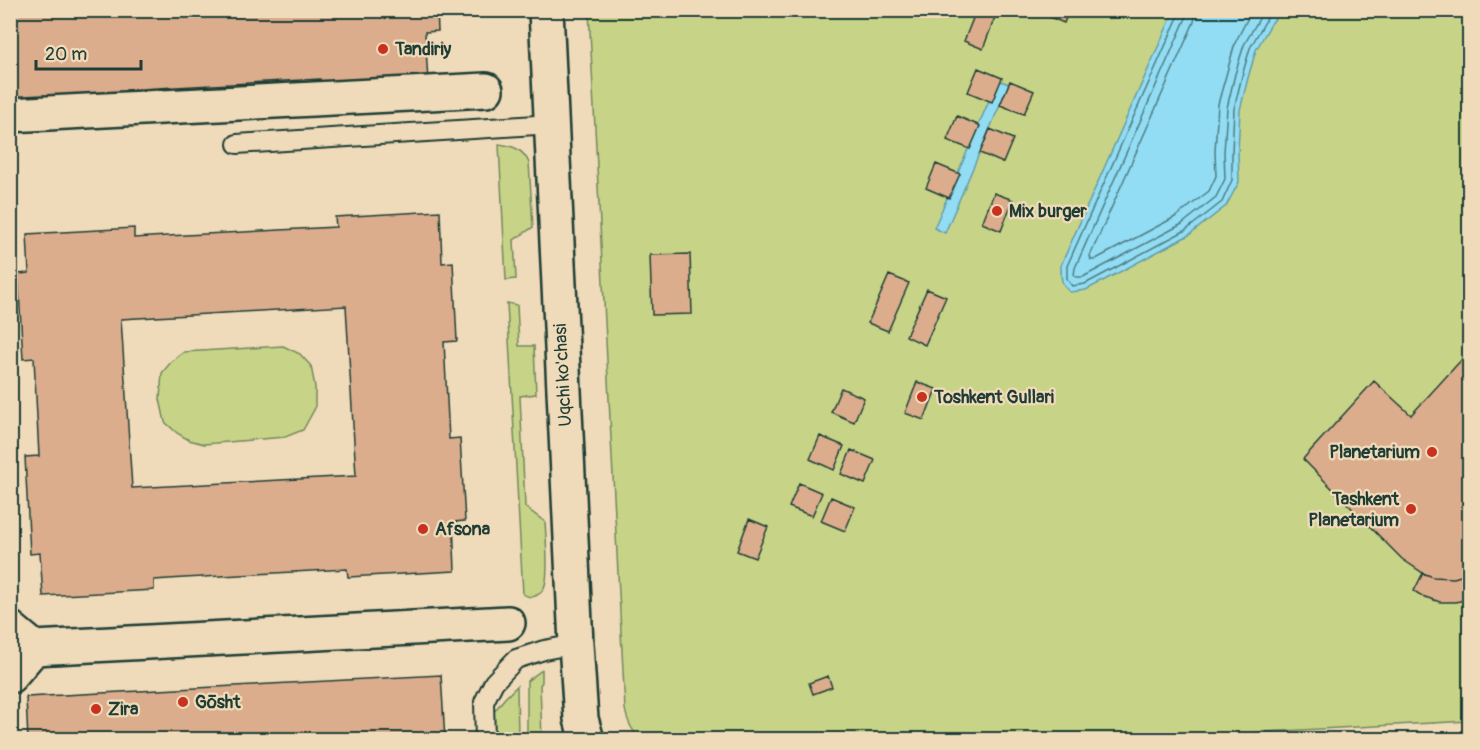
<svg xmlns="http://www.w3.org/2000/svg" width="1480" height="750" font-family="Pangolin,sans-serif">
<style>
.green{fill:#c7d487;stroke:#73885e;stroke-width:1.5}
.water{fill:#92dcf4;stroke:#649ca7;stroke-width:1.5}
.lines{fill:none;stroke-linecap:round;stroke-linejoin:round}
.shore{stroke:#4d7d81;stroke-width:1.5}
.building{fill:#dcad8d;stroke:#1f3d34;stroke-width:1.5;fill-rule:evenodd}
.lane-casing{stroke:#1f3d34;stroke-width:22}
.street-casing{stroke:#1f3d34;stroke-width:38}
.lane{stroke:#efdab9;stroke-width:18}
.street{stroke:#efdab9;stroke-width:33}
.poi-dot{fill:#c8321e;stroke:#efdab9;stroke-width:2}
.labels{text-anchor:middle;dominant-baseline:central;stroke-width:4.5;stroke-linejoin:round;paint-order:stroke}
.poi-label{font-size:18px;font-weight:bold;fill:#1f3d34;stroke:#efdab9;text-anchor:start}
.street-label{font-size:18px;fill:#1f3d34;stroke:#efdab9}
</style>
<rect width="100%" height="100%" fill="#efdab9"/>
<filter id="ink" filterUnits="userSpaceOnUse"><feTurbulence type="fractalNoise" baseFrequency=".0167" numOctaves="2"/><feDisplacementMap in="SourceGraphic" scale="12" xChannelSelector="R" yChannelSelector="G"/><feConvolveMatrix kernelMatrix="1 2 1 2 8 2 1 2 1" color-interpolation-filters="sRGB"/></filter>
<g filter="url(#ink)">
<!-- green -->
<path class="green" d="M589 11H1469V721L1115 740 640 739C631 730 627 721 625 709Z
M499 144C513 146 523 149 529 163L533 227 514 240 516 279 506 280Z
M507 303 517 305 519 346H534L536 394 520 396 525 507 545 522C546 537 549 573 545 585 542 595 532 600 523 594Z
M283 346 300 354 311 366 315 387V408L303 430 285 437 204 444 189 440 177 433 165 422 160 399 162 373 171 362 184 352Z
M542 670V682L540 685 542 739H527V681Z
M517 686 518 739H494L493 713 504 699Z"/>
<!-- water -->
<path class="water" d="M1174 11H1281L1271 24 1256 50 1248 78 1240 110 1238 152 1239 182 1226 206 1189 235 1086 290 1070 292C1060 284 1061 277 1061 265Z
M998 80 1009 84 945 233 934 228Z"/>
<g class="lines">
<!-- shore -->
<path class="shore" d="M1179 10V15L1067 266V279L1072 286 1085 284 1186 230 1222 202 1232 180V152L1234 109 1242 76 1250 48 1266 20 1273 10
M1187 10 1186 18 1075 268 1074 275 1076 277H1083L1182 224 1216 197 1225 179 1224 152 1227 108 1235 74 1244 45 1264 10
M1196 10 1194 22 1090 256 1091 260H1094L1177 216 1209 191 1216 176 1215 151 1218 104 1235 43 1252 10"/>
</g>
<!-- building -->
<path class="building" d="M10 10H437L438 31 425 32 428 81 321 87 320 79 157 88 126 90 127 100 16 106 13 64H10Z
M1041 10H1069L1064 23 1040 13Z
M976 11 995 17 983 49 964 41Z
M978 68 1002 78 992 102 968 92Z
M1010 81 1034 91 1024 114 1000 105Z
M957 116 980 126 970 149 947 140Z
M990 129 1013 139 1003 163 980 153Z
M936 164 960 174 949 198 926 188Z
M994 193 1013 200 1001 231 982 223Z
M440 211 442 263 453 262 457 341 444 342 449 439 460 438 465 521 453 522 455 571 348 577 347 569 184 578 154 580V590L43 596 40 553 30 554 25 457 39 456 34 358 23 359 18 274 29 273 27 234 134 228V238L167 236 336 227 335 217ZM346 306 356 476 132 488 121 319Z
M690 254 692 314 652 315 650 255Z
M889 275 909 283 888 331 868 323Z
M927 289 946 297 925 345 906 336Z
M1464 357 1470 362V573L1454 578 1433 577 1423 573 1402 559 1303 459 1374 381 1411 415Z
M917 382 936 389 924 420 905 413Z
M841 388 864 398 854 422 831 412Z
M820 436 844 446 834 470 810 459Z
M851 450 875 460 865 484 841 474Z
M799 483 822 493 812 516 789 507Z
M831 497 855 507 845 531 821 521Z
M749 519 768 527 755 558 737 551Z
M1423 573 1433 577 1454 578 1470 573V599L1455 602H1440L1422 596 1414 591Z
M441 675 445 740H28L26 697Z
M828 676 832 687 813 694 809 683Z"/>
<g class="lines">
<defs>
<path id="lane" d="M237 144 552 124
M485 740 484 702 494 682 516 659 544 650 576 644"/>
<path id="street" d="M546 10 576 644 581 719 587 740
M10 115 486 90
M10 628 34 648 10 676
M34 648 508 623"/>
</defs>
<!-- lane casing -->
<use href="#lane" class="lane-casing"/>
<!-- street casing -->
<use href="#street" class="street-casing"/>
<!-- lane -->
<use href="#lane" class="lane"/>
<!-- street -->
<use href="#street" class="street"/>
</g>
</g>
<!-- markers -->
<g class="poi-dot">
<circle cx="383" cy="49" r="6"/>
<circle cx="997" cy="211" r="6"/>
<circle cx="922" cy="397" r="6"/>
<circle cx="1432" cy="452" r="6"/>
<circle cx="1411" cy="509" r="6"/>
<circle cx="423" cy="529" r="6"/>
<circle cx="183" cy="702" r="6"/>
<circle cx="96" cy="709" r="6"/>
</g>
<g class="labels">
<!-- poi labels -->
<g class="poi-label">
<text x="395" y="49">Tandiriy</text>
<text x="1009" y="211">Mix burger</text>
<text x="934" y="397">Toshkent Gullari</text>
<text x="1420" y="452" text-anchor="end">Planetarium</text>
<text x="1399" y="499" text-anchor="end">Tashkent<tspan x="1399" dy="21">Planetarium</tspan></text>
<text x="435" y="529">Afsona</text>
<text x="195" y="702">Gōsht</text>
<text x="108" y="709">Zira</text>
</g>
<!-- street labels -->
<g class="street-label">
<text transform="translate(563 375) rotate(-93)">Uqchi ko'chasi</text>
</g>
</g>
<!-- margin -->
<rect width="1480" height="750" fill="none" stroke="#efdab9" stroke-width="36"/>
<rect x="18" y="18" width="1444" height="714" fill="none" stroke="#1f3d34" stroke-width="2" filter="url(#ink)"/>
<!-- scale -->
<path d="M36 60v9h105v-9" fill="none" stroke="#1f3d34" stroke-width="3"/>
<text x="45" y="60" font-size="18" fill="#1f3d34" stroke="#efdab9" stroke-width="4.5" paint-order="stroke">20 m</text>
</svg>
